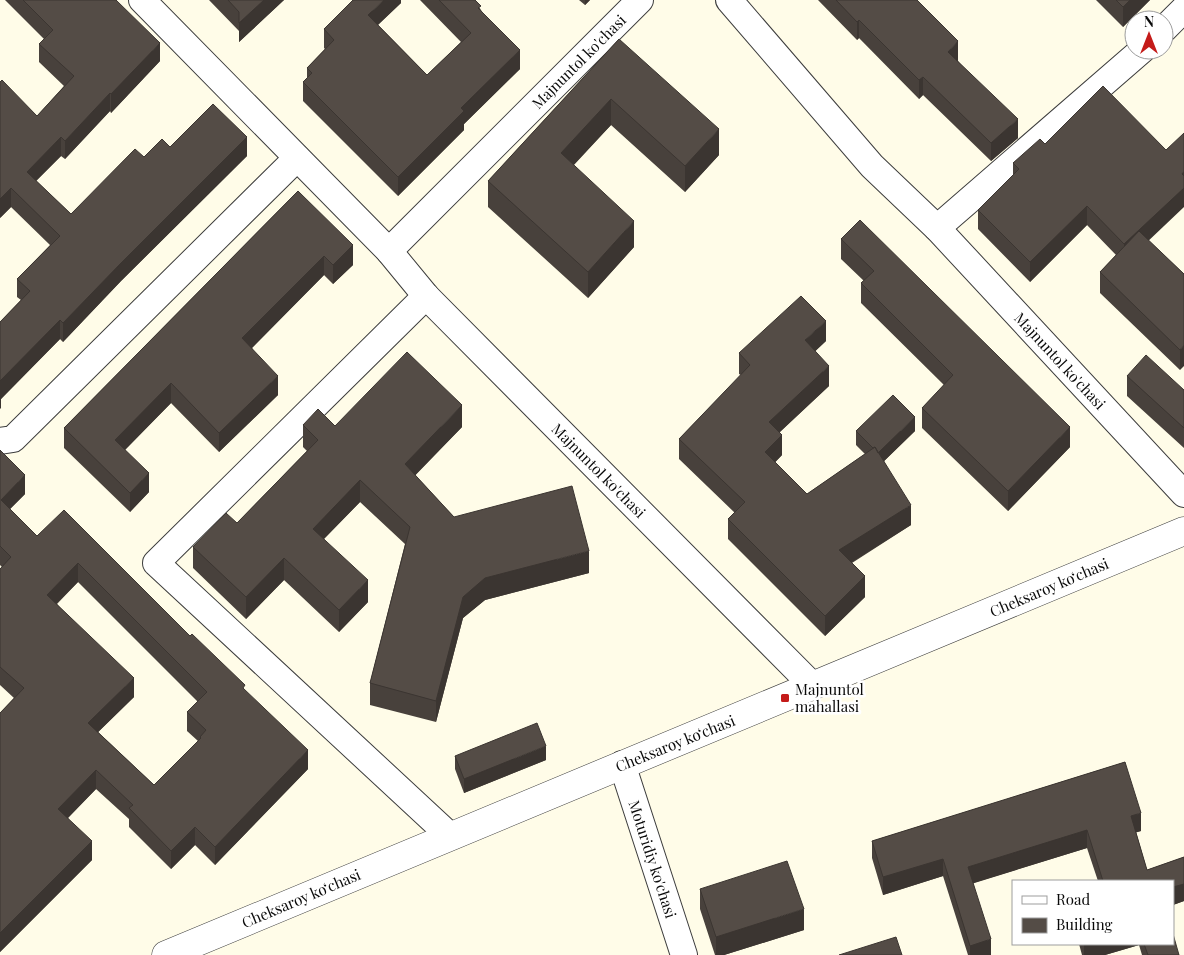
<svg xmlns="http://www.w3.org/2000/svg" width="1184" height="955" font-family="'Playfair Display',serif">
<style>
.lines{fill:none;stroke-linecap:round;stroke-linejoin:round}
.minor-casing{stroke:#3d3d3d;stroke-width:28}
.tertiary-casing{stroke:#3d3d3d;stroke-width:29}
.minor{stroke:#fff;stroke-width:26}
.tertiary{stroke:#fff;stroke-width:28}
.wall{fill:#48413c;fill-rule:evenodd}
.shaded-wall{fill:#3b3531}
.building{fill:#544c46;stroke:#3b3531;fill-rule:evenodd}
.poi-dot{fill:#c41b19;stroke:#fff;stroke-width:2}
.labels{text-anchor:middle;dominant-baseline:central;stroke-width:5;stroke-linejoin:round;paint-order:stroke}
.street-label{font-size:15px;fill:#0a0a0a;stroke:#fff}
.poi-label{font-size:15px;fill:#0a0a0a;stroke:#fff;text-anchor:start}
</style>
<rect width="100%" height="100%" fill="#fffce8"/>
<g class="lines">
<defs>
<g id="minor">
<path id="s1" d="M142 0 389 251 426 296 813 686"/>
<path id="s2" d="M729 0 872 166 937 228 1184 494"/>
<path d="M1164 29 1184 9"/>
<path d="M937 228 1142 50"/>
<path id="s3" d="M389 251 640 0"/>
<path d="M426 296 156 563 449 835"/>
<path d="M0 441 13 439 297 158"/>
<path id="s4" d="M622 764 684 955"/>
</g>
<path id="tertiary" d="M166 955C505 812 845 673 1184 531"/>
</defs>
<!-- minor casing -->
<use href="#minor" class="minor-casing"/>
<!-- tertiary casing -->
<use href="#tertiary" class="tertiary-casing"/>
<!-- minor -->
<use href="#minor" class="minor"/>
<!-- tertiary -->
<use href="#tertiary" class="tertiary"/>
</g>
<!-- wall -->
<path class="wall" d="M5 0H116L160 61 111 113 110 111 65 159 61 156 36 181 71 214 144 157 170 147 247 156 121 281 63 342 60 339 1 399V408L0 322 21 300 17 297V279L50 245 11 207 0 218 37 116 64 86 39 62V44L44 39Z
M209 0H284L239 42V31Z
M401 0V3L378 25 427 75 461 42 420 0H475L481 10 520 69 464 124V130L398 196 303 101V82L307 78V68L325 49 324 48V29Z
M579 0H590L585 5Z
M818 0H917L958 60V61L1018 138 991 161 923 95 919 99 859 38 857 40Z
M1096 0H1150L1123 27Z
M619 39 719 155 685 192 611 125 573 165 634 247 588 298 488 207V181Z
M1045 144 1184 274 1180 370 1100 293V272L1116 255 1087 225 1030 282 978 229V210L1013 175V163Z
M298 191 353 265 333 284 324 275 252 348 278 395 219 452 171 403 125 450 149 492 130 512 64 448V428Z
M841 239 1070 447 1008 511 922 428V408L944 385 861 303V283L864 281 841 259Z
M826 341 815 351 829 386 780 432 782 455 775 462 807 494 865 454 856 445V431H915L884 461 911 525 852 563 865 597 825 636 728 539V519L735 513 679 459V439L741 375 739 374V353Z
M1127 376 1184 390V448L1127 396Z
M303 425 462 427 415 475 454 517 589 573 485 600 463 618 436 722 370 705V683L405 544 360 502 324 539 368 602 339 632 284 580 246 619 193 568V547L237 523 307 451 303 447Z
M0 450 25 494 10 509 37 536 190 636 245 691 308 769 215 865 195 845 171 869 129 827V819L96 789 68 818 92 860 0 952V713L14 698 0 685V569L2 567 0 565ZM78 582 198 702 187 712V731L198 741 154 785 98 732 134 697 57 604Z
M455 756 546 760 464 793 455 769Z
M1125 762 1141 831 1136 832 1147 870 1184 857V901L1173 905V881H1098L1087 848 973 883 991 955H968L943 876 883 895 872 858V841Z
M700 889 804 930 724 955H715L700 909Z
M1079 944H1173L1179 955H1142L1139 945 1105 955H1082Z"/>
<!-- shaded-wall -->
<path class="shaded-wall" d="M264 0H284L239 42V23Z
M384 0H401V3L368 34V15Z
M585 0H590L585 5Z
M1130 0H1150L1123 27V7Z
M859 20V38L857 40V22Z
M958 41V60L948 70V52Z
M160 43V61L111 113V94Z
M520 50V69L464 124V130L398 196V177L461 108Z
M923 77V95L919 99V80Z
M110 93V111L65 159V141Z
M611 99V125L561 179V153Z
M1018 119V138L991 161V143Z
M719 129V155L685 192V166Z
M61 137V156L27 190V172Z
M247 137V156L121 281 63 342V323L121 263Z
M1184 171V207L1124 264V244Z
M11 188V207L0 218V199Z
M1087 206V225L1030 282V262Z
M634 221V247L588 298V272Z
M353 245V265L333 284V265Z
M324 256V275L242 358V338Z
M60 320V339L1 399V408L0 409V381Z
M826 321V341L805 361V340Z
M1184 345V366L1180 370V350Z
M829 366V386L769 442V422Z
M278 376V395L219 452V433Z
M171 383V403L115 460V440Z
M462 405V427L405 486V464Z
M915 417V431L878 467V453Z
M1070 427V447L1008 511V491Z
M782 435V455L765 473V452Z
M149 473V492L130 512V493Z
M25 475V494L1 518V500Z
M360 480V502L313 550V529Z
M911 505V525L839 570V550Z
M589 551V573L485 600 463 618 436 722V701L463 597 485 578Z
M284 558V580L246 619V597Z
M78 563V582L47 613V595Z
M865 576V597L825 636V616Z
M368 580V602L339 632V610Z
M134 678V697L88 742V723Z
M546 746V760L464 793V779Z
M308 750V769L215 865V847Z
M96 770V789L58 828V809Z
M1141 813V831L1131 834V816Z
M195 827V845L171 869V851Z
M1087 830V848L968 885V867Z
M92 841V860L0 952V933Z
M943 859V876L883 895V877Z
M1184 884V901L1173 905V887Z
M804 909V930L724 955H716V937Z
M991 939V955H970V946Z
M1084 944H1139V945L1105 955H1084Z"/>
<!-- building -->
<path class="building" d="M23 0H116L160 43 111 94 110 93 65 141 61 137 27 172 71 214 135 149 144 157 162 139 170 147 213 104 247 137 121 263 63 323 60 320 0 381V322L30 291 17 279 60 236 11 188 0 199V82L2 80 37 116 74 76 39 44 53 30Z
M228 0H264L239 23V12Z
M353 0H384L368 15 427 75 471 33 439 0H475L481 6 478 8 520 50 461 108 464 111 398 177 303 82 312 73 307 68 334 40 324 29Z
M836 0H917L958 41 948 52 1018 119 991 143 923 77 919 80 859 20 857 22Z
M1116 0H1130L1123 7Z
M619 39 719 129 685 166 611 99 561 153 634 221 588 272 488 181Z
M1103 86 1166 150 1184 133V171L1182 174 1184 176V188L1124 244 1087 206 1030 262 978 210 1019 169 1013 163 1040 139 1045 144Z
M298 191 353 245 333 265 324 256 242 338 278 376 219 433 171 383 115 440 149 473 130 493 64 428Z
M860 220 1070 427 1008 491 922 408 953 375 861 283 874 271 841 239Z
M1139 231 1184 274V345L1180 350 1100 272Z
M801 296 826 321 805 340 829 366 769 422 782 435 765 452 807 494 875 447 911 505 839 550 865 576 825 616 728 519 745 502 679 439 750 365 739 353Z
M407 352 462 405 405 464 454 517 572 486 589 551 485 578 463 597 436 701 370 683 410 527 360 480 313 529 368 580 339 610 284 558 246 597 193 547 226 513 237 523 318 440 303 425 318 409 335 426Z
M1146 355 1184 390V428L1127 376Z
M893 395 915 417 878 453 875 447 873 448 856 431Z
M0 450 25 475 1 500 37 536 64 510 190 636 192 634 245 685 243 688 308 750 215 847 195 827 171 851 129 808 133 805 96 770 58 809 92 841 0 933V713L24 688 0 667V569L11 557 0 546ZM78 563 207 692 187 712 206 730 200 737 201 738 154 785 88 723 134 678 47 595Z
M537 723 546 746 464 779 455 756Z
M1125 762 1141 813 1131 816 1147 870 1184 857V884L1173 887V881H1103L1087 830 968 867 991 939 970 946 943 859 883 877 872 841Z
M787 861 804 909 716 937 700 889Z
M1173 934 1179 955H1148L1144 944H1173Z
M896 937 902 955H839Z"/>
<!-- markers -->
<rect class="poi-dot" x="780" y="693" width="10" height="10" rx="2.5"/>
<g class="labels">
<!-- street labels -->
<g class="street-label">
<text stroke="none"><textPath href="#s3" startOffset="268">Majnuntol ko'chasi</textPath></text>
<text stroke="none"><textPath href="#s2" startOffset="490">Majnuntol ko'chasi</textPath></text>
<text stroke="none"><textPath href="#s1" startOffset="656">Majnuntol ko'chasi</textPath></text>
<text transform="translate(1049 587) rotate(-23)">Cheksaroy koʻchasi</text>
<text transform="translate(675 743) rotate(-22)">Cheksaroy koʻchasi</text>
<text stroke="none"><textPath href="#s4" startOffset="100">Moturidiy ko'chasi</textPath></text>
<text transform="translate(301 898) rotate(-23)">Cheksaroy koʻchasi</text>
</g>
<!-- poi labels -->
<g class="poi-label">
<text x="795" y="689">Majnuntol<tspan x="795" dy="17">mahallasi</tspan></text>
</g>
</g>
<!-- legend -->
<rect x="1012" y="880" width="162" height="65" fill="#ffffff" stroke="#9d9d9d"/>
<rect x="1022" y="896" width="25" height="8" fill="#ffffff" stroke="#9d9d9d"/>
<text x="1056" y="905" font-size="15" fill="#0a0a0a">Road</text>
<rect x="1022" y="918" width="25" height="15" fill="#544c46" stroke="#9d9d9d"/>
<text x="1056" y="930" font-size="15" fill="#0a0a0a">Building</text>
<!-- north arrow -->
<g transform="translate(1149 35)"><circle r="24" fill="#ffffff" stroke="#9d9d9d"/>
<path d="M0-4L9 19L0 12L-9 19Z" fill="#c41b19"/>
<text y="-8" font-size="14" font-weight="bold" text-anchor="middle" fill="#0a0a0a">N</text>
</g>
</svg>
